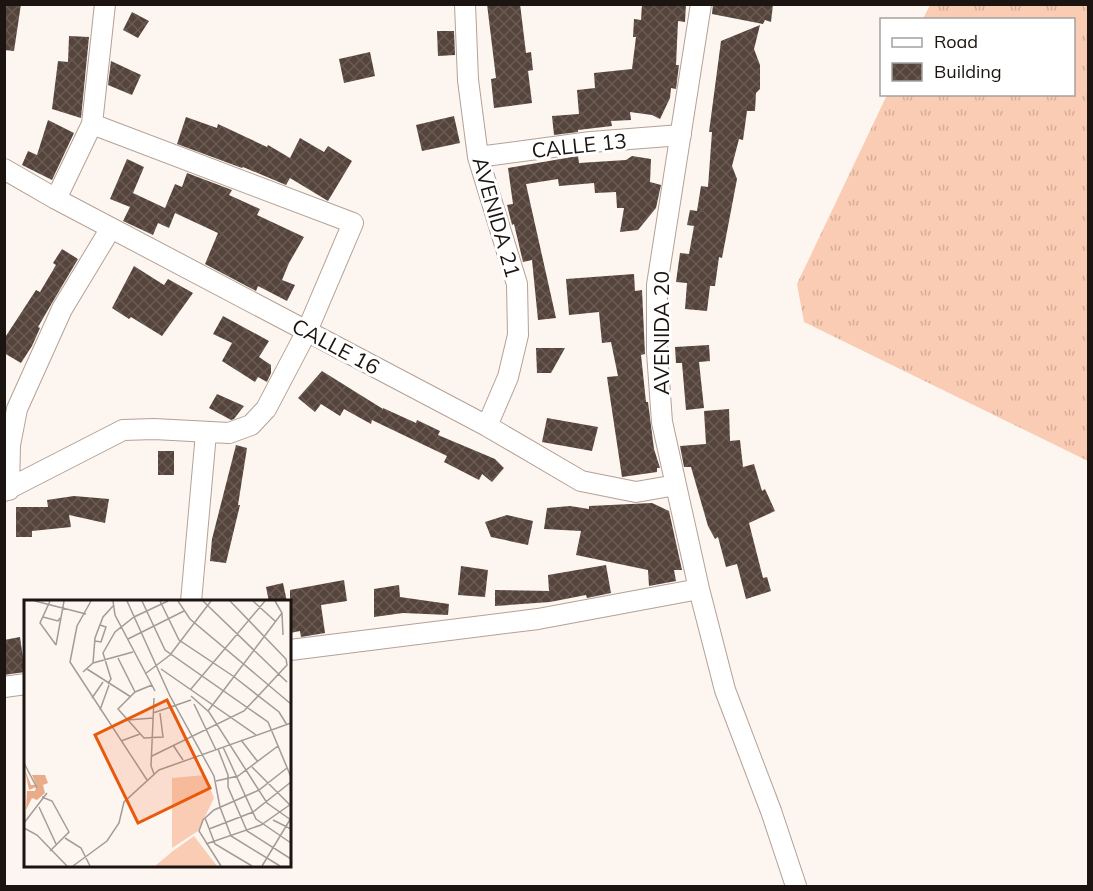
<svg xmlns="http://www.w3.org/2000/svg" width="1093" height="891" font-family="Mulish,sans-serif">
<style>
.grass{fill:url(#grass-tufts)}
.building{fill:url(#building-cross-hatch)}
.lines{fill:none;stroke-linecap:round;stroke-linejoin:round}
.street-casing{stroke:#b4a196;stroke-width:22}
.street{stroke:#fff;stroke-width:20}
.labels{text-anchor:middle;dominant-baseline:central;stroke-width:6;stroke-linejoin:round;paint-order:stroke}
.street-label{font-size:21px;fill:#1b1410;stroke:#fff}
.inset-road{fill:none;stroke:#a39b96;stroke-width:1.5}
.view{fill:#e8590c;fill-opacity:0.15;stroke:#e8590c;stroke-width:3}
.inset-edge{fill:none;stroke:#1b1410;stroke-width:3}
</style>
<defs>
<pattern id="grass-tufts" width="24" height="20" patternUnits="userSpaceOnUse" patternTransform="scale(1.5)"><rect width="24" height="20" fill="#f9ccb3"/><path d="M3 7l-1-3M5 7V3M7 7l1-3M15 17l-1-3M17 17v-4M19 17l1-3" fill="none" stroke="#d5ae99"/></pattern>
<pattern id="building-cross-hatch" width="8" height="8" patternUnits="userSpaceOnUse" patternTransform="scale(1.5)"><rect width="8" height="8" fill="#54443b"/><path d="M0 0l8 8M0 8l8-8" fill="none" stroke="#695b54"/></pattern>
</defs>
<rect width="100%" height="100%" fill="#fdf5f0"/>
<!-- grass -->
<path class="grass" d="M930 5H1088V461L804 322 797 284 887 95 1074 94V20L923 19Z"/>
<!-- building -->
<path class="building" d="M4 4H21L14 51 4 50Z
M487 4H520L526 53 531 52 533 70 528 71 532 103 494 108 491 79 496 78Z
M642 4H686L685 22 678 21 676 65H679L676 89 671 88 670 98 660 119 652 115 630 112 631 120 611 121 612 126 578 130V132L554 135 552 116 579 114 577 90 595 88 594 73 632 69 636 37H633L634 19 641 20Z
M713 4H773L771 22 765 20 763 24 712 14Z
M132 12 149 21 138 38 123 30Z
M760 25 754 49 760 65V89L756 93 755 111H747L743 140 739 139 732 166 737 179 722 258 719 257 715 286H710L707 311 685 309 687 283 676 282 680 253 689 254 694 226 687 225 690 210 697 211 701 186 708 187 712 132H709L721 41Z
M437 31H454L455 55 438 56Z
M69 36 89 37 81 118 52 109 58 61 68 62Z
M370 52 375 76 344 83 339 59Z
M111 61 141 75 132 95 108 85Z
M454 116 460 143 422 151 416 125Z
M186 117 217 128 218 124 267 147 268 145 290 158 300 138 324 152 328 146 352 161 328 201 290 178 286 185 243 167 242 168 177 144Z
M48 120 74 133 52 180 22 165 28 151 37 155Z
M578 156 579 163 626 160 632 156 651 159 650 182 661 185 656 208 638 230 620 232 624 208H617L616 192 595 193 594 183 559 186 558 179 526 184 556 318 538 320 532 260 523 262 514 224 512 225 507 205 513 204 508 168Z
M127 159 144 167 133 193 165 208 175 184 182 187 187 173 232 190 229 195 260 209 257 215 304 237 289 263 282 280 295 285 287 301 258 286 256 291 205 264 218 233 175 213 169 228 158 223 153 235 123 221 130 207 110 199Z
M62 249 78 259 52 303 38 327 40 328 32 346 21 363 4 353V339L36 290 40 292 56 265 53 263Z
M134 266 164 285 168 279 193 293 162 336 131 317 129 319 112 308Z
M634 274 635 291 642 290 645 354 641 355 646 402H648L654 449 660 468H657V472L622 477 607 377 618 376 611 342 602 343 599 312 569 315 566 279Z
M223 316 269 341 259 357 271 365V373L267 382 258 377 255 382 222 361 232 343 213 334Z
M709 345 710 361 699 362 704 408 686 410 682 363H676L675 347Z
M536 348H565L551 373H537Z
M322 371 383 409V408L416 423 417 420 440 431 438 435 495 459 504 468 492 482 482 474 479 480 444 462 447 456 372 420 371 424 344 409 340 416 321 404 315 412 298 398Z
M217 394 244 406 234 419 231 420 209 408Z
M729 409 730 441 740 440 743 467 754 464 762 491 765 489 775 511 749 523 763 578 767 577 771 591 746 599 737 564 726 567 718 537 715 539 708 526 691 467H684L680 446 706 444 704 411Z
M547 418 598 427 592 451 542 442Z
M236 445 247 448 238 505H240L226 563 210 561 212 539Z
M158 451H174V475H158Z
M74 496 109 499 105 523 69 515 71 527 32 531V537H16V507H48L47 500Z
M652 503 669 511 682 570H674L676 581 649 586 648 570 576 555 581 531 544 529 547 508 570 506 589 509V506Z
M507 515 533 521 528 545 491 537 485 522Z
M606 565 611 593 587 598 586 595 550 602 495 606V590L549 591 548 575Z
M461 566 488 570 485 597 458 595Z
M344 580 347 601 321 605 325 633 301 637 300 631 290 633V590Z
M283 583 287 602H269L266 587Z
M399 585 400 597 449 604 448 615 403 613 374 617V589Z
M20 637 25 672 4 675V640Z"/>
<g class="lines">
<defs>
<path id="street" d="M465 4 468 80 478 157 517 284 518 335 508 377 487 426
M701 4 657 285V352L662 422 699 589 725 690 771 811 796 886
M478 157 591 142 681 135
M4 169 56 199 487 426 581 481 636 492 676 485
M56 199 92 124 105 4
M9 490 10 445 17 409 62 309 111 228
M4 491 123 430 154 429 229 433 251 425 266 409 307 331 353 223 92 124
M191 602 206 433
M290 650 538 619 699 589
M4 687 26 684"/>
</defs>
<!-- street casing -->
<use href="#street" class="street-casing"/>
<!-- street -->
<use href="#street" class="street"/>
</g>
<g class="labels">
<!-- street labels -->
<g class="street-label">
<text transform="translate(579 145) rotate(-6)">CALLE 13</text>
<text transform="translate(497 217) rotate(74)">AVENIDA 21</text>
<text transform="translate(661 333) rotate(-90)">AVENIDA 20</text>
<text transform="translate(336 346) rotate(28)">CALLE 16</text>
</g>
</g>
<!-- overview -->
<g transform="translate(24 600)">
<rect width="267" height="267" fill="#fdf5f0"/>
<path d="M181 175 190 198 174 231 148 248V178ZM170 236 193 266H131L149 251Z" fill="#f9ccb3"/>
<path d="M1 170 7 185H12L8 175H21L24 183 19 185 21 193 13 200 8 198 2 210 3 191H11L12 187 5 190Z" fill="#e8ac88"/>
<path class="inset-road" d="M11 1 62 14M26 1 16 23 32 45M67 1 53 26 46 62 123 180M89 1 91 15 131 91M103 1 146 96 190 176 196 207 207 236 256 266M118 1 141 50 244 122 267 177M136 1 155 40 209 76 255 112 263 125M154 1 166 19 267 104M179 1 263 82M229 1 251 21M258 13 259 35M19 17 34 21 36 18M104 39 160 11M71 41 77 42 82 27 76 25M32 45 40 1M94 58 111 92M69 63 71 38 79 17 89 6M63 69 107 97M137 69 232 135M59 72 69 63 109 52M121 74 146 55 187 1M84 84 87 79 79 53 91 32 110 17 144 1M128 85 111 92 94 109 120 138 139 137 136 113M167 89 241 1M167 96 185 112 243 203 267 220M68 98 79 82M130 98 127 166 130 174M170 104 192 150M76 110 85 85M184 111 258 13 251 1M129 113 167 100M104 120 129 118M217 140 234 162M97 141 116 134M149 145 159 160M199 147 232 219 267 243M194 149 204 175V187L223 231 267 259M128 156 220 111 263 65 262 59 206 1M0 163 13 188M228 167 266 205M192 181 214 176 254 146M18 197 28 201 45 232 26 251M15 207 32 244M181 218 191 244 228 266M249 220 267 229M0 223 23 193M0 228 13 235 43 266M185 229 229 212 267 182M41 238 57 248 66 266M182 244 237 225 267 204M49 266 83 241 95 223 100 202 135 170 267 123M197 266 175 231 179 220 190 210 235 190 263 168M238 266 267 218"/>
<path class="view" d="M143 100 186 188 114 223 71 135Z"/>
<rect width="267" height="267" class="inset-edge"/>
</g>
<!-- border -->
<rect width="1093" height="891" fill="none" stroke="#1b1410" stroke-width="12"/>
<!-- legend -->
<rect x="880" y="18" width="195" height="78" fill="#ffffff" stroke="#a4a19f" stroke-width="1.5"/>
<rect x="892" y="38" width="30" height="9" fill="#ffffff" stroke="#a4a19f" stroke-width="1.5"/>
<text x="934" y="48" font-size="18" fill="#1b1410">Road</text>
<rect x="892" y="63" width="30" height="18" fill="url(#building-cross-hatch)" stroke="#a4a19f" stroke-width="1.5"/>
<text x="934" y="78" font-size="18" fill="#1b1410">Building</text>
</svg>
